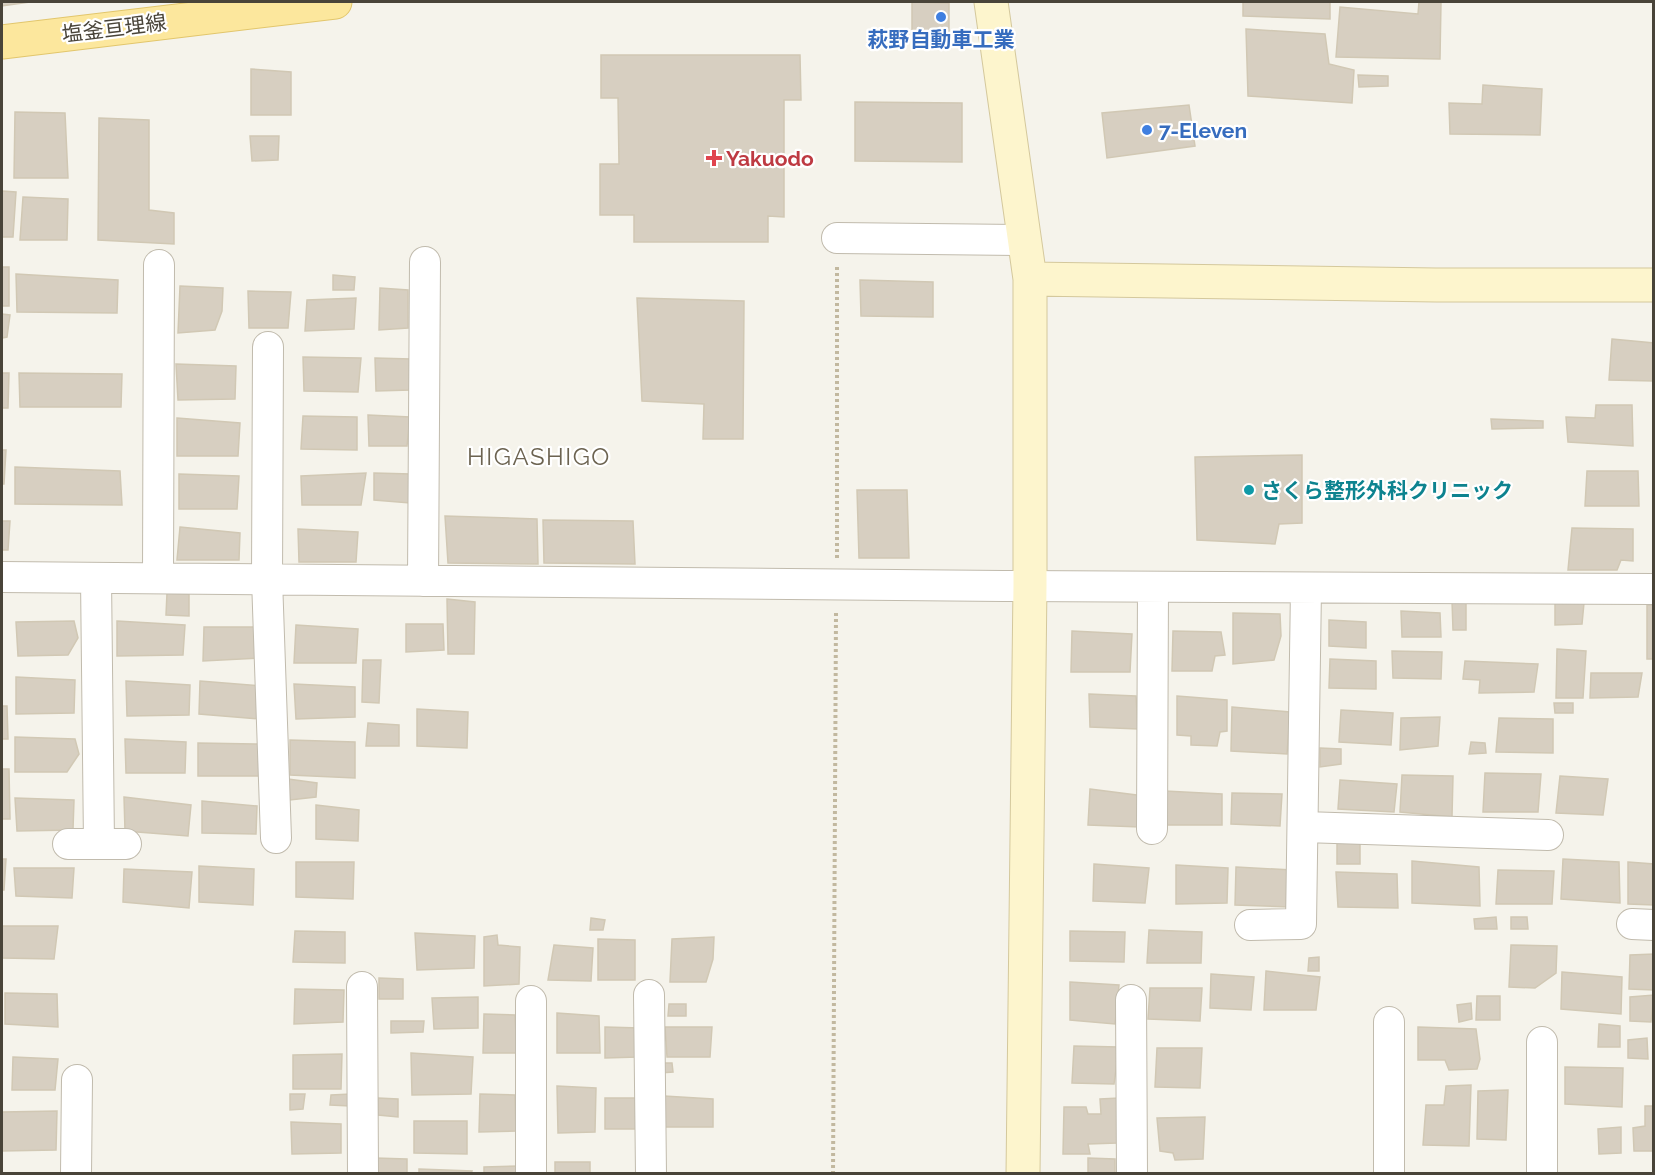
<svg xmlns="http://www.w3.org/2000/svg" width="1655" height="1175" font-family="Raleway,'Noto Sans JP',sans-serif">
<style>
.building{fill:#d7cfc1;stroke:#d1c8b4;stroke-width:1.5}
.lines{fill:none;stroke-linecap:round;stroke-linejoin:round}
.street-casing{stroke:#c1bbad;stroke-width:32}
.secondary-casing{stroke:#d4c89c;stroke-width:35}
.primary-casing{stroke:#e2c66c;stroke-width:35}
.path{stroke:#c2b89f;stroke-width:4;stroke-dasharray:3 3;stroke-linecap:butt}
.street{stroke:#fff;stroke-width:30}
.secondary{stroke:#fdf5cd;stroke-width:33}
.primary{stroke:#fce79d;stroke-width:33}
.shop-dot{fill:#3f7fe0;stroke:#fff;stroke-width:2}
.health-dot{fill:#e0444e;stroke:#fff;stroke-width:2}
.culture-dot{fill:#0f9aa8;stroke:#fff;stroke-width:2}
.labels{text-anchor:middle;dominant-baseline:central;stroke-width:4.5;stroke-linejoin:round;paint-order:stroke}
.street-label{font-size:21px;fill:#494439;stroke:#fff}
.shop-label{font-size:21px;font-weight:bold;fill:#366cbe;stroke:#fff}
.health-label{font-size:21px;font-weight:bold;fill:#be3a42;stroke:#fff;text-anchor:start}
.culture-label{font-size:21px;font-weight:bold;fill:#0d838f;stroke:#fff;text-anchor:start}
.quarter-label{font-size:24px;letter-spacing:1.5px;fill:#6c6350;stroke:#fff}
</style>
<rect width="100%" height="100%" fill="#f5f3eb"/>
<!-- building -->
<path class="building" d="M2 2H30L2 6Z
M912 2 949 3V43H912Z
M1243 2H1330V19L1243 16Z
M1419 2H1441L1440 59 1336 57 1340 7 1418 14Z
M1246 29 1325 34 1329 64 1354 70 1352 103 1248 96Z
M601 55H800L801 100H784V217L768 216V242H634V215H600V164H619L618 98H601Z
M251 69 291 72V115H251Z
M1358 75 1388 76V86L1359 87Z
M1483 85 1542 89 1540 135 1450 134 1449 103 1482 104Z
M855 102 962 103V162L855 161Z
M1189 105 1195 146 1107 158 1102 113Z
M15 112 65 113 68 178H14Z
M99 118 149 120V210L174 213V244L98 240Z
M250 136H279L278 160 252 161Z
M2 191 16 192 13 237H2Z
M23 197 68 199 67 240H20Z
M2 267H9V306H2Z
M16 274 118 280 117 313 17 312Z
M333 275 355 277 354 290H333Z
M860 280 933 282V317L861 316Z
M180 286 223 288 222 311 215 330 178 333Z
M380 288 408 290V328L379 330Z
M248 291 291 292 288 328H249Z
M356 298 354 329 305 331 307 300Z
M637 298 744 301 743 439H703L704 404 642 401Z
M2 314 10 315 7 337 2 338Z
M1612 339 1654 343V381L1609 380Z
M303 357 361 358 358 392 304 391Z
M375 358 411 359V390L376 391Z
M176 364 236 366 235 399 178 400Z
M2 373H9L8 408H2Z
M19 373 122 374 121 407H20Z
M1596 405H1632L1633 446 1568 442 1566 417 1595 418Z
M368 415 410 417 407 446H369Z
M303 416 357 417V450L301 449Z
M177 418 240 423 238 456H177Z
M1491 419 1543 421V428L1492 429Z
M2 450H6L4 484H2Z
M1302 455V523L1279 524 1275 544 1197 540 1195 457Z
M15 467 120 471 122 505 15 504Z
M1587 471H1638L1639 506H1585Z
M366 473 361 505H302L301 476Z
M374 473 411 474 410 503 374 500Z
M179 474 239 476 237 509H179Z
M857 490H907L909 558H859Z
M445 516 537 519 538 564 448 563Z
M543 520 633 521 635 564 544 563Z
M2 521H10L8 550H2Z
M180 527 240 533 239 560H177Z
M1572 528 1633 529V561L1621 560 1617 570H1568Z
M298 529 358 532 356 562H299Z
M167 593 189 594V616L166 615Z
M447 599 475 602 474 654H448Z
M1452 601H1466V630H1453Z
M1555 602 1584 603 1582 624 1555 625Z
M1647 605H1654V659H1647Z
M1401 611 1440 613 1441 637H1402Z
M1233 613 1280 614 1281 636 1274 660 1233 664Z
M1329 620 1366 622V648L1329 646Z
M74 621 78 638 68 655 18 656 16 622Z
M117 621 185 625 183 655 117 656Z
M406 624H443L444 650 406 652Z
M296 625 358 629 356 663H294Z
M204 627H258L259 658 203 661Z
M1072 631 1132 634 1130 672H1071Z
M1173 631 1221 632 1225 655 1215 656 1212 671H1172Z
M1557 649 1586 651 1583 698H1556Z
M1392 651 1442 652 1441 679 1393 678Z
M1330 659 1376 661V689L1329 688Z
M363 660H381L379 703 362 702Z
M1465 661 1538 664 1534 692 1479 693 1480 680 1463 679Z
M1591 673H1642L1638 697 1590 698Z
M16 677 75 680 74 713 16 714Z
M126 681 190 685 189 715 127 716Z
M200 681 261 686 260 719 199 714Z
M294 684 355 687V717L296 719Z
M1089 694 1136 696 1138 729 1090 727Z
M1177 696 1227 700V731L1220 732 1217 746 1191 745V736L1177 735Z
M1554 703H1573V713H1555Z
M2 706H7L8 739H2Z
M1232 707 1290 712 1287 754 1231 751Z
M417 709 468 712 467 748 417 746Z
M1341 710 1393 713 1391 745 1339 742Z
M1440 717 1438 746 1400 750 1401 718Z
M1499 718 1553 719V753L1496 752Z
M368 723 399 725V746H366Z
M15 737 75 739 79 754 67 772H15Z
M125 739 186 742 185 773H126Z
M290 740 355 742V778L290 775Z
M1471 742 1485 743 1486 753 1469 754Z
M198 743 259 744V776H198Z
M1320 748 1341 749V764L1320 767Z
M2 769H9L10 819H2Z
M1485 773 1541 774 1538 812H1483Z
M1402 775 1453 776 1452 817 1400 812Z
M1560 776 1608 779 1603 815 1556 813Z
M288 779 317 783 316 797 290 800Z
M1340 780 1397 784 1394 812 1338 809Z
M1090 789 1144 796 1140 827 1088 825Z
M1165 791 1222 794V825H1166Z
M1232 793 1282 794 1280 826 1231 824Z
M124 797 191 805 188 836 125 831Z
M15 798 74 800 73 830 17 831Z
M202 801 257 806 256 834 202 833Z
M316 805 359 810 358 841 316 839Z
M1360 842V864H1337V843Z
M2 859H6L4 890H2Z
M1563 859 1619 862 1620 903 1561 899Z
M1412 861 1479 867 1480 906 1412 903Z
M296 862H354L353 899 296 897Z
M1628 862 1654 864V905L1628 904Z
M1094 864 1149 868 1145 903 1093 901Z
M1176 865 1228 868 1227 903 1176 904Z
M199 866 254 869 253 905 199 902Z
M1236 867 1292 870 1289 907 1235 905Z
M14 868H74L72 898 16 896Z
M124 869 192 872 189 908 123 902Z
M1498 870 1554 871 1552 904H1496Z
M1336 872 1397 874 1398 908 1338 907Z
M1496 917 1497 929H1475L1474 919Z
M1511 917H1527L1528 929H1511Z
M591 918 605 920 603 930H590Z
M2 926H58L54 959 2 958Z
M1149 930 1202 932 1201 963H1147Z
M295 931 345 932V963L293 962Z
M1070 931 1125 932 1124 962 1070 961Z
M415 933 475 936 474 968 417 970Z
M497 935 498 945 520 947 519 984 484 986V937Z
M714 937 713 959 706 982H670L672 939Z
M598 939 635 940V980H598Z
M554 945 593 948 591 981 548 980Z
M1511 945 1557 946 1556 973 1535 988 1509 987Z
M1654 954V990L1629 989 1630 955Z
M1319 957V971H1308L1309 958Z
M1266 971 1320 977 1316 1010H1264Z
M1562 972 1622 977 1621 1014 1561 1009Z
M1211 974 1254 977 1251 1010 1210 1008Z
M379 978 403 979V999H379Z
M1070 982 1119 985 1115 1024 1070 1020Z
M1150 988H1202L1200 1021 1148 1019Z
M295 989 344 990 343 1022 294 1024Z
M5 993 57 994 58 1027 5 1024Z
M1654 995 1651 1022 1630 1021V997Z
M1477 996H1500V1020H1476Z
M478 997V1028L434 1029 432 998Z
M1471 1003 1472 1019 1459 1022 1457 1005Z
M669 1004H686V1016H668Z
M557 1013 599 1016 600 1053H557Z
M484 1014 515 1015 517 1053H483Z
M391 1021H424L423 1032 391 1033Z
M1599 1024 1620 1026V1047H1598Z
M605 1027 640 1028 638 1057 605 1058Z
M665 1027H712L710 1057H667Z
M1418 1027 1476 1029 1480 1059 1477 1069 1449 1070 1445 1060H1418Z
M1647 1038 1648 1059 1628 1058V1040Z
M1074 1046 1119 1047 1114 1084 1072 1083Z
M1157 1048H1202L1200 1088 1155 1087Z
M411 1053 473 1057 471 1094 412 1095Z
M342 1054 341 1089H293V1055Z
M13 1057 58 1059 55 1090H12Z
M661 1063H672L673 1072 660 1073Z
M1565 1067 1623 1068 1622 1107 1565 1104Z
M1471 1085 1469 1146 1423 1145 1426 1105H1444L1446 1086Z
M557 1086 596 1088 595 1132 558 1133Z
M1508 1090 1506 1140 1477 1139 1478 1091Z
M290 1094H305L303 1109 290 1110Z
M351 1094 350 1106 330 1105 331 1095Z
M480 1094 515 1095 516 1131 479 1132Z
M664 1096 713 1099V1127H664Z
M378 1098 398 1099V1117L378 1115Z
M605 1098H642L643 1129H605Z
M1119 1098 1117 1143 1088 1144 1090 1154H1063L1064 1107H1086L1088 1114H1101L1100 1099Z
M1645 1106H1654V1151H1634L1633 1128 1645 1126Z
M57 1111 56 1150 2 1151V1112Z
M1205 1117 1203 1159 1175 1160 1173 1153 1160 1151 1157 1118Z
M414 1121H467V1154L414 1153Z
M291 1122 341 1124V1153L292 1154Z
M1621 1127V1153L1599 1154 1598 1129Z
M375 1158 407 1159V1174H376Z
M1088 1158 1115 1159V1174L1088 1173Z
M555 1162H590V1174H555Z
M520 1166V1174H484V1167Z
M419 1169 472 1171 471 1174H419Z"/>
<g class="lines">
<defs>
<path id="street" d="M837 238 1025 240
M268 347 267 579 276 838
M2 577 1003 586 1654 589
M96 578 99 844
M158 578 159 265
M423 581 425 262
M1304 827 1548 835
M1152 829 1153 587
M68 844H126
M1632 924 1654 925
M1250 925 1301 924 1306 588
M362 987 363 1174
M649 995 651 1174
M1131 1000 1132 1174
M1542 1042V1174
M76 1174 77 1080
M531 1174V1001
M1389 1174V1022"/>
<path id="secondary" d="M991 2 1030 279V585L1023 1174
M1030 279 1436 285H1654"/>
<path id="primary" d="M2 42 335 2"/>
</defs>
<!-- street casing -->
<use href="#street" class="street-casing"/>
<!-- secondary casing -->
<use href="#secondary" class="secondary-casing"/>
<!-- primary casing -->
<use href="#primary" class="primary-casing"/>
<!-- path -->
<path class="path" d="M837 558V265
M833 1174 836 613"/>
<!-- street -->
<use href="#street" class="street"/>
<!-- secondary -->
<use href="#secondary" class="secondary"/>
<!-- primary -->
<use href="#primary" class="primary"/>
</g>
<!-- markers -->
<g class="shop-dot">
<circle cx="941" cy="17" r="6"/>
<circle cx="1147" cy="130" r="6"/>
</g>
<path class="health-dot" d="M711 149h6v6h6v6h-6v6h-6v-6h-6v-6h6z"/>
<circle class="culture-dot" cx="1249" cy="490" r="6"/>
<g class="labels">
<!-- street labels -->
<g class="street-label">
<text transform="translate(114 28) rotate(-7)">塩釜亘理線</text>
</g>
<!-- shop labels -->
<g class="shop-label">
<text x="941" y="39">萩野自動車工業</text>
<text x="1159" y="130" text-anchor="start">7-Eleven</text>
</g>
<!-- health labels -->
<g class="health-label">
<text x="726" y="158">Yakuodo</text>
</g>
<!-- culture labels -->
<g class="culture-label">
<text x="1261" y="490">さくら整形外科クリニック</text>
</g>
<!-- quarter labels -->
<g class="quarter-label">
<text x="539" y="456">HIGASHIGO</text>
</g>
</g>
<!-- border -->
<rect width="1655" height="1175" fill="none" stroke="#494439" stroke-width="6"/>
</svg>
